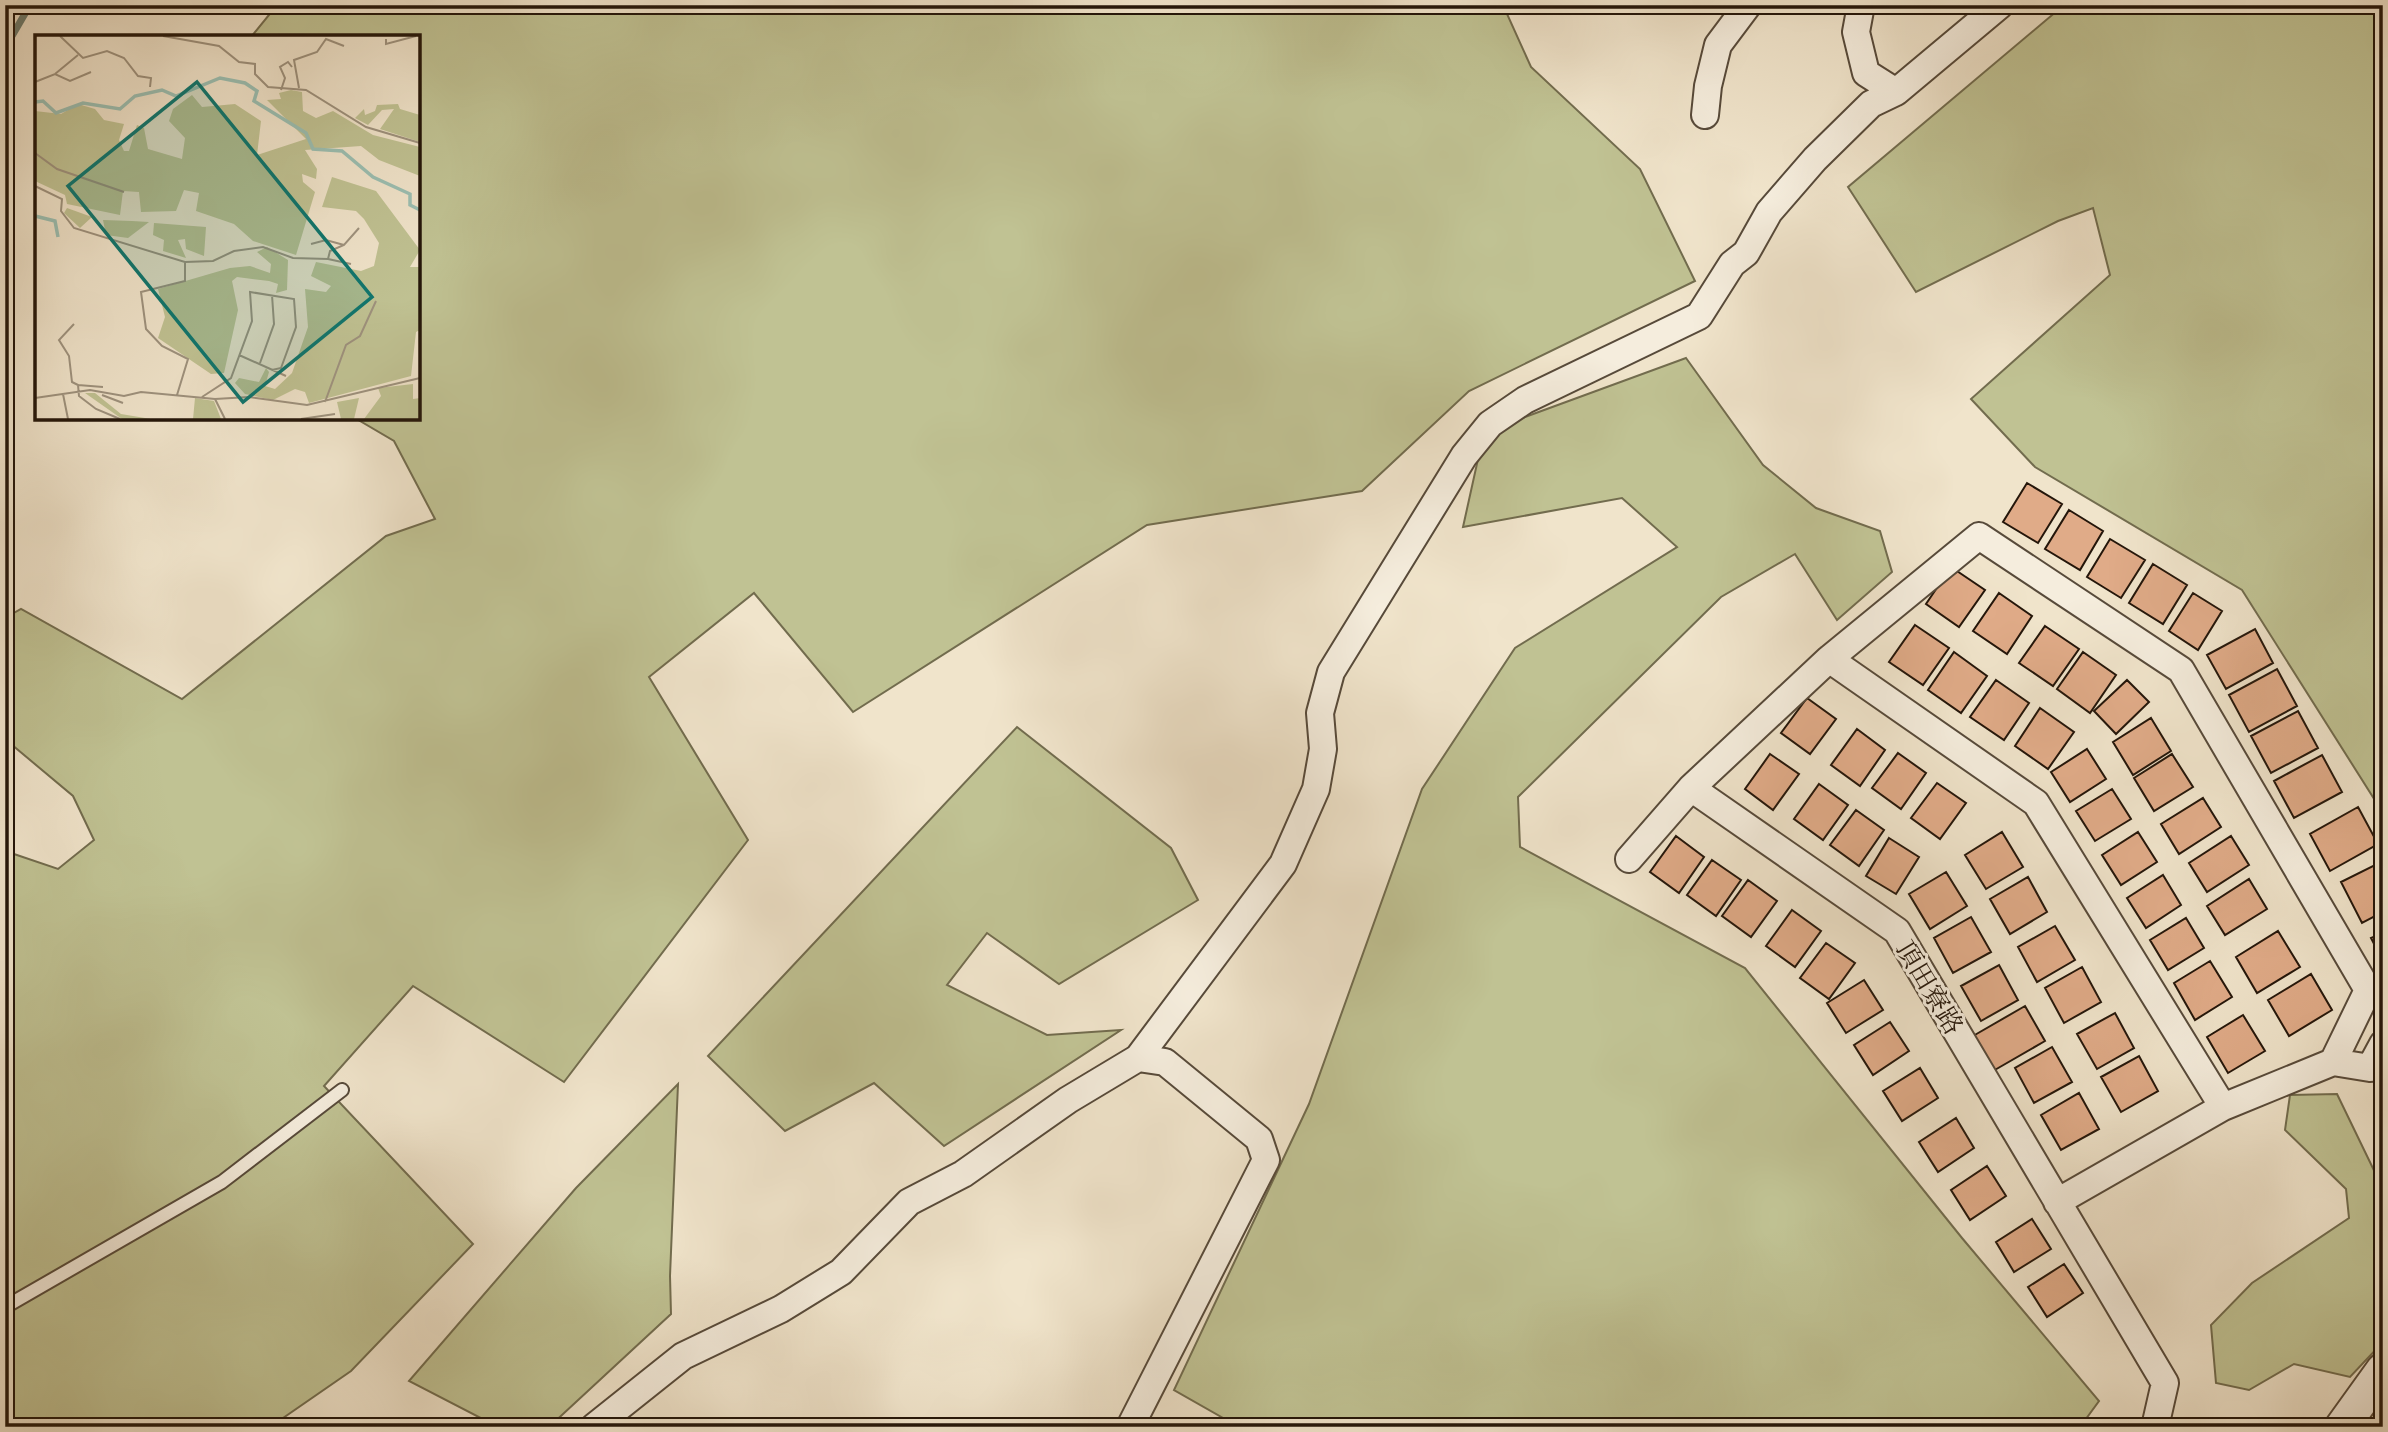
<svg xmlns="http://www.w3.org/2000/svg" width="2388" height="1432" font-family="'Gentium Book Plus','Noto Serif TC',serif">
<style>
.green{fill:#c0c293;stroke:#726c4e;stroke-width:2}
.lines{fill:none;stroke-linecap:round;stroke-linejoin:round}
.stream{stroke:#6b7b6f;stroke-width:7}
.building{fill:#e0ab88;stroke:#24160a;stroke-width:2}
.service-casing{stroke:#574a3a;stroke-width:16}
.minor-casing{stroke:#574a3a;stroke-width:30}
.tertiary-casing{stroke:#574a3a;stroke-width:37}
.service{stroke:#f5eddd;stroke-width:12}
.minor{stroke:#f5eddd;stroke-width:26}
.tertiary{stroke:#f5eddd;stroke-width:33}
.labels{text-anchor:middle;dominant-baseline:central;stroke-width:6;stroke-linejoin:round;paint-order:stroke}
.street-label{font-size:26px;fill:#24160a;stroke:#f5eddd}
.inset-river{fill:none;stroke:#9bbfb2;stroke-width:3.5}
.inset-road{fill:none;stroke:#9e927e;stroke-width:2}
.view{fill:#0f766e;fill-opacity:0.15;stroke:#0f766e;stroke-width:3.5}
.inset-edge{fill:none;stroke:#24160a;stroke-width:3.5}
</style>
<rect width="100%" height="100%" fill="#f0e4cb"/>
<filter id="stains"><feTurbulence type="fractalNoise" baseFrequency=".00286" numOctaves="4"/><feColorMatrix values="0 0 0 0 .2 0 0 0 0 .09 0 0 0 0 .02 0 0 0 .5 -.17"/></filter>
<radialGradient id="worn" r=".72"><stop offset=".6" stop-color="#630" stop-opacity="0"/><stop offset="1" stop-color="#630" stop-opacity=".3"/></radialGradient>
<!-- green -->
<path class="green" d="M277 5H1503L1531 67 1640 169 1695 281 1469 391 1362 491 1147 525 853 712 754 593 649 677 748 840 564 1082 413 986 324 1086 473 1244 351 1371 270 1427H5V851L58 869 94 840 73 796 5 739V618L21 609 182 699 386 536 435 519 394 441 355 418H418V37H251Z
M2064 5H2383V813L2242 590 2035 467 1971 399 2110 275 2093 208 2058 221 1916 292 1848 187Z
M1686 358 1763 465 1816 508 1880 531 1892 572 1837 620 1795 554 1721 597 1518 797 1520 847 1745 968 1962 1238 2099 1401 2080 1427H1239L1174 1390 1309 1104 1422 789 1515 648 1677 547 1622 498 1463 527 1484 432Z
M1017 727 1171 848 1198 900 1059 984 987 933 947 985 1047 1035 1121 1030 944 1146 874 1083 785 1131 708 1056Z
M678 1084 670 1276 671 1314 549 1427H498L409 1381 576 1188Z
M2337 1094 2383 1189V1342L2350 1377 2294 1364 2249 1390 2216 1383 2211 1325 2252 1283 2349 1218 2346 1189 2285 1130 2290 1095Z"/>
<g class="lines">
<!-- stream -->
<path class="stream" d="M5 48 30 5"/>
</g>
<!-- building -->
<path class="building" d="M2027 483 2062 504 2038 543 2003 522Z
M2069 510 2103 531 2080 570 2045 549Z
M2110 539 2145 560 2121 598 2087 577Z
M2153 564 2187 585 2163 624 2129 603Z
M1951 567 1985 590 1959 627 1926 604Z
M1999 593 2032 616 2007 654 1973 631Z
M2193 593 2222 611 2198 650 2169 631Z
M1915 625 1949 648 1923 685 1889 662Z
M2045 626 2079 649 2053 686 2019 663Z
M2255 629 2273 663 2226 689 2207 655Z
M1954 652 1987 676 1961 713 1928 690Z
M2083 652 2116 675 2090 713 2057 689Z
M2277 669 2297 706 2249 732 2229 695Z
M1996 680 2029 703 2004 740 1970 717Z
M2127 680 2149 702 2116 734 2094 711Z
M1807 698 1836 719 1810 754 1781 733Z
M2040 708 2074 732 2048 769 2015 746Z
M2298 711 2318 748 2271 773 2251 736Z
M2151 718 2171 751 2133 775 2113 742Z
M1857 729 1885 750 1860 786 1831 765Z
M2087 749 2106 779 2070 802 2051 772Z
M1898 753 1926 773 1901 809 1872 788Z
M1770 754 1799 774 1773 810 1745 789Z
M2172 754 2193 787 2154 811 2134 778Z
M2322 755 2342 792 2294 818 2274 781Z
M1937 783 1966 803 1940 839 1911 818Z
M1819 784 1848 805 1823 840 1794 819Z
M2112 789 2131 819 2095 841 2076 811Z
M2203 798 2221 827 2179 854 2161 824Z
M2358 807 2378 844 2330 871 2310 834Z
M1856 810 1884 830 1859 866 1830 845Z
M2002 832 2023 867 1986 889 1965 855Z
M2138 832 2157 862 2121 885 2102 855Z
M1676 836 1704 857 1679 893 1650 872Z
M2231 836 2249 865 2207 892 2189 863Z
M1889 838 1919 857 1896 894 1866 876Z
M1712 860 1741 880 1716 916 1687 895Z
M2383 861V912L2362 923 2341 882Z
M1946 872 1967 906 1930 929 1909 894Z
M2163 875 2181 905 2146 928 2127 898Z
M2028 877 2047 912 2010 934 1990 899Z
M2249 879 2267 909 2225 935 2207 906Z
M1748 880 1777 901 1751 937 1722 916Z
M1792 910 1821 931 1795 967 1766 946Z
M1971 917 1991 952 1953 973 1934 938Z
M2186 918 2204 948 2168 970 2150 940Z
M2055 926 2075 960 2037 982 2018 947Z
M2278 931 2300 967 2257 993 2236 957Z
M2383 933V961L2371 938Z
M1826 943 1855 963 1829 999 1800 978Z
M2210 961 2232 997 2195 1020 2174 983Z
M1999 965 2018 1000 1981 1021 1961 986Z
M2082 967 2101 1002 2064 1023 2045 988Z
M2311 974 2332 1010 2289 1036 2268 1000Z
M1864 980 1883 1010 1846 1033 1827 1003Z
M2025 1006 2045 1041 1993 1071 1973 1036Z
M2115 1013 2134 1048 2097 1069 2077 1034Z
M2243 1015 2265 1051 2228 1073 2207 1037Z
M1890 1022 1909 1051 1873 1075 1854 1045Z
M2052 1047 2072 1082 2034 1103 2015 1068Z
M2139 1056 2158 1091 2121 1112 2101 1077Z
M1920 1068 1938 1098 1902 1121 1883 1091Z
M2079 1093 2099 1129 2061 1150 2041 1115Z
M1956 1118 1974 1148 1938 1172 1919 1142Z
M1987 1166 2006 1196 1970 1220 1951 1190Z
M2032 1219 2051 1249 2014 1272 1996 1242Z
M2064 1264 2083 1293 2047 1317 2028 1287Z"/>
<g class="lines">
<defs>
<path id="service" d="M5 1307 222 1182 342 1090"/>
<path id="minor" d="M1896 92 2000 5
M1705 115 1708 86 1718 45 1748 5
M1829 659 2036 803 2223 1107
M1629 859 1691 788
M1138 1058 1283 864 1316 789 1323 749 1320 713 1331 672 1464 456 1490 424 1525 400 1699 316 1732 264 1746 253 1769 212 1815 159 1871 104 1896 92 1866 73 1856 32 1861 5
M2057 1202 2223 1107 2333 1062 2370 1068 2383 1044
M594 1427 683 1356 781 1309 841 1272 909 1202 963 1174 1068 1100 1138 1058 1165 1062 1259 1139 1266 1160 1130 1427
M2155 1427 2165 1383 1897 931 1691 788 1829 659 1979 536 2181 670 2368 990 2333 1062"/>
<path id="tertiary" d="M2342 1427 2383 1370"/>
</defs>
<!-- service casing -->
<use href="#service" class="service-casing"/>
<!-- minor casing -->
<use href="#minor" class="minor-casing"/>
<!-- tertiary casing -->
<use href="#tertiary" class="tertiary-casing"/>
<!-- service -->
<use href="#service" class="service"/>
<!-- minor -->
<use href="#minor" class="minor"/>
<!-- tertiary -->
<use href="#tertiary" class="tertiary"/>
</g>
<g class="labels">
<!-- street labels -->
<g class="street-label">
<text transform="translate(1930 987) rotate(59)">頂田寮路</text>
</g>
</g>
<!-- overview -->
<g transform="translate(35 35)">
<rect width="385" height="385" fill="#f0e4cb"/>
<path d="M256 55 267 57 268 76 281 83 298 76 338 100 385 112V141L344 125 326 111 270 115 282 134 281 144 267 139 268 147 280 157 261 220 218 206 199 189 161 176 164 158 149 155 141 176 106 177 104 157 88 156 85 180 32 169 30 160 0 146V76L26 79 43 69 60 74 69 85 89 89 84 105 89 116H94L102 90 109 93 113 114 147 124 150 103 134 86 138 74 157 60 167 72 200 69 226 86 222 120 271 104 232 65 246 64 244 58ZM363 69 365 74 385 80V107L345 94 359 74 347 75 333 90 320 83 329 74 330 80 340 76 342 70ZM297 142 341 156 385 215 375 232H385V295L381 297 376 341 274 368 270 357 260 354 238 365 210 359 200 348 204 343 224 347 231 333 234 337 230 351 240 354 257 338 273 292 270 254 291 257 296 251 276 241 281 227 326 236 339 231 344 208 329 184 321 176 287 172ZM32 173 57 182 45 193 29 178ZM68 185 97 186 114 187 93 203 71 200ZM119 188 171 192 169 221 151 214 150 204 143 205 151 223 128 216 129 205 118 200ZM232 212 253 225 252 255 241 258 243 249 234 246 202 242 197 246 203 275 189 338 176 339 123 303 130 282 123 254 195 233 215 231 235 238 236 229 222 217ZM378 349V364L385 363V384H329L346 361 343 353ZM50 358H60L86 379 116 384H87ZM160 363 179 366 186 384H158ZM324 363 319 384H306L302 367Z" fill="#c0c293"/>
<path class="inset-river" d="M0 67 8 66 21 78 48 68 85 74 100 61 127 55 141 61 185 43 210 48 222 56 219 66 271 98 278 114 307 116 338 142 375 159V170L385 175M0 181 20 186 23 202"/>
<path class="inset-road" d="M25 1 48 23 72 16 89 23 103 41 116 43 115 52M128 1 184 11 204 27 220 29V39L233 52 271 55 331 92 385 108M351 4V9L381 1M20 39 43 20M0 47 20 39 35 46 56 37M264 53 259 25 282 17 291 4 309 11M246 55 250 43 245 32 253 27 257 32M0 118 22 134 89 157M0 151 27 164 26 176 39 193 150 227V246L106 257 111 294 127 311 153 324 142 360M276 209 291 205 309 210M293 224 316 229M150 227 178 226 199 216 228 212 258 223 293 224 295 216 309 210 324 193M39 289 24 305 34 321 37 347 43 350 44 361 61 374 85 384M204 320 251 341M225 328 239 289 237 260M43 350 68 352M28 359 33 384M67 360 88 368M167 362 196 343 217 286 215 257 259 264 261 292 246 333 237 335M0 363 55 355 89 361 106 357 180 364 214 362 272 370 385 343M180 364 190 384M290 367 311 310 325 301 341 266M266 384 300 379"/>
<path class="view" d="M162 47 337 262 208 367 33 151Z"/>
<rect width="385" height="385" class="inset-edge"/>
</g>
<!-- margin -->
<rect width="2388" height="1432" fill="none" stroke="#f0e4cb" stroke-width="28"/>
<rect x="7" y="7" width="2374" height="1418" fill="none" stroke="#24160a" stroke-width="3.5"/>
<rect x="14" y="14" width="2360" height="1404" fill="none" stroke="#24160a" stroke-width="2"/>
<rect width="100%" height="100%" filter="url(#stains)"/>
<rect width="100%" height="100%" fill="url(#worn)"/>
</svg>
